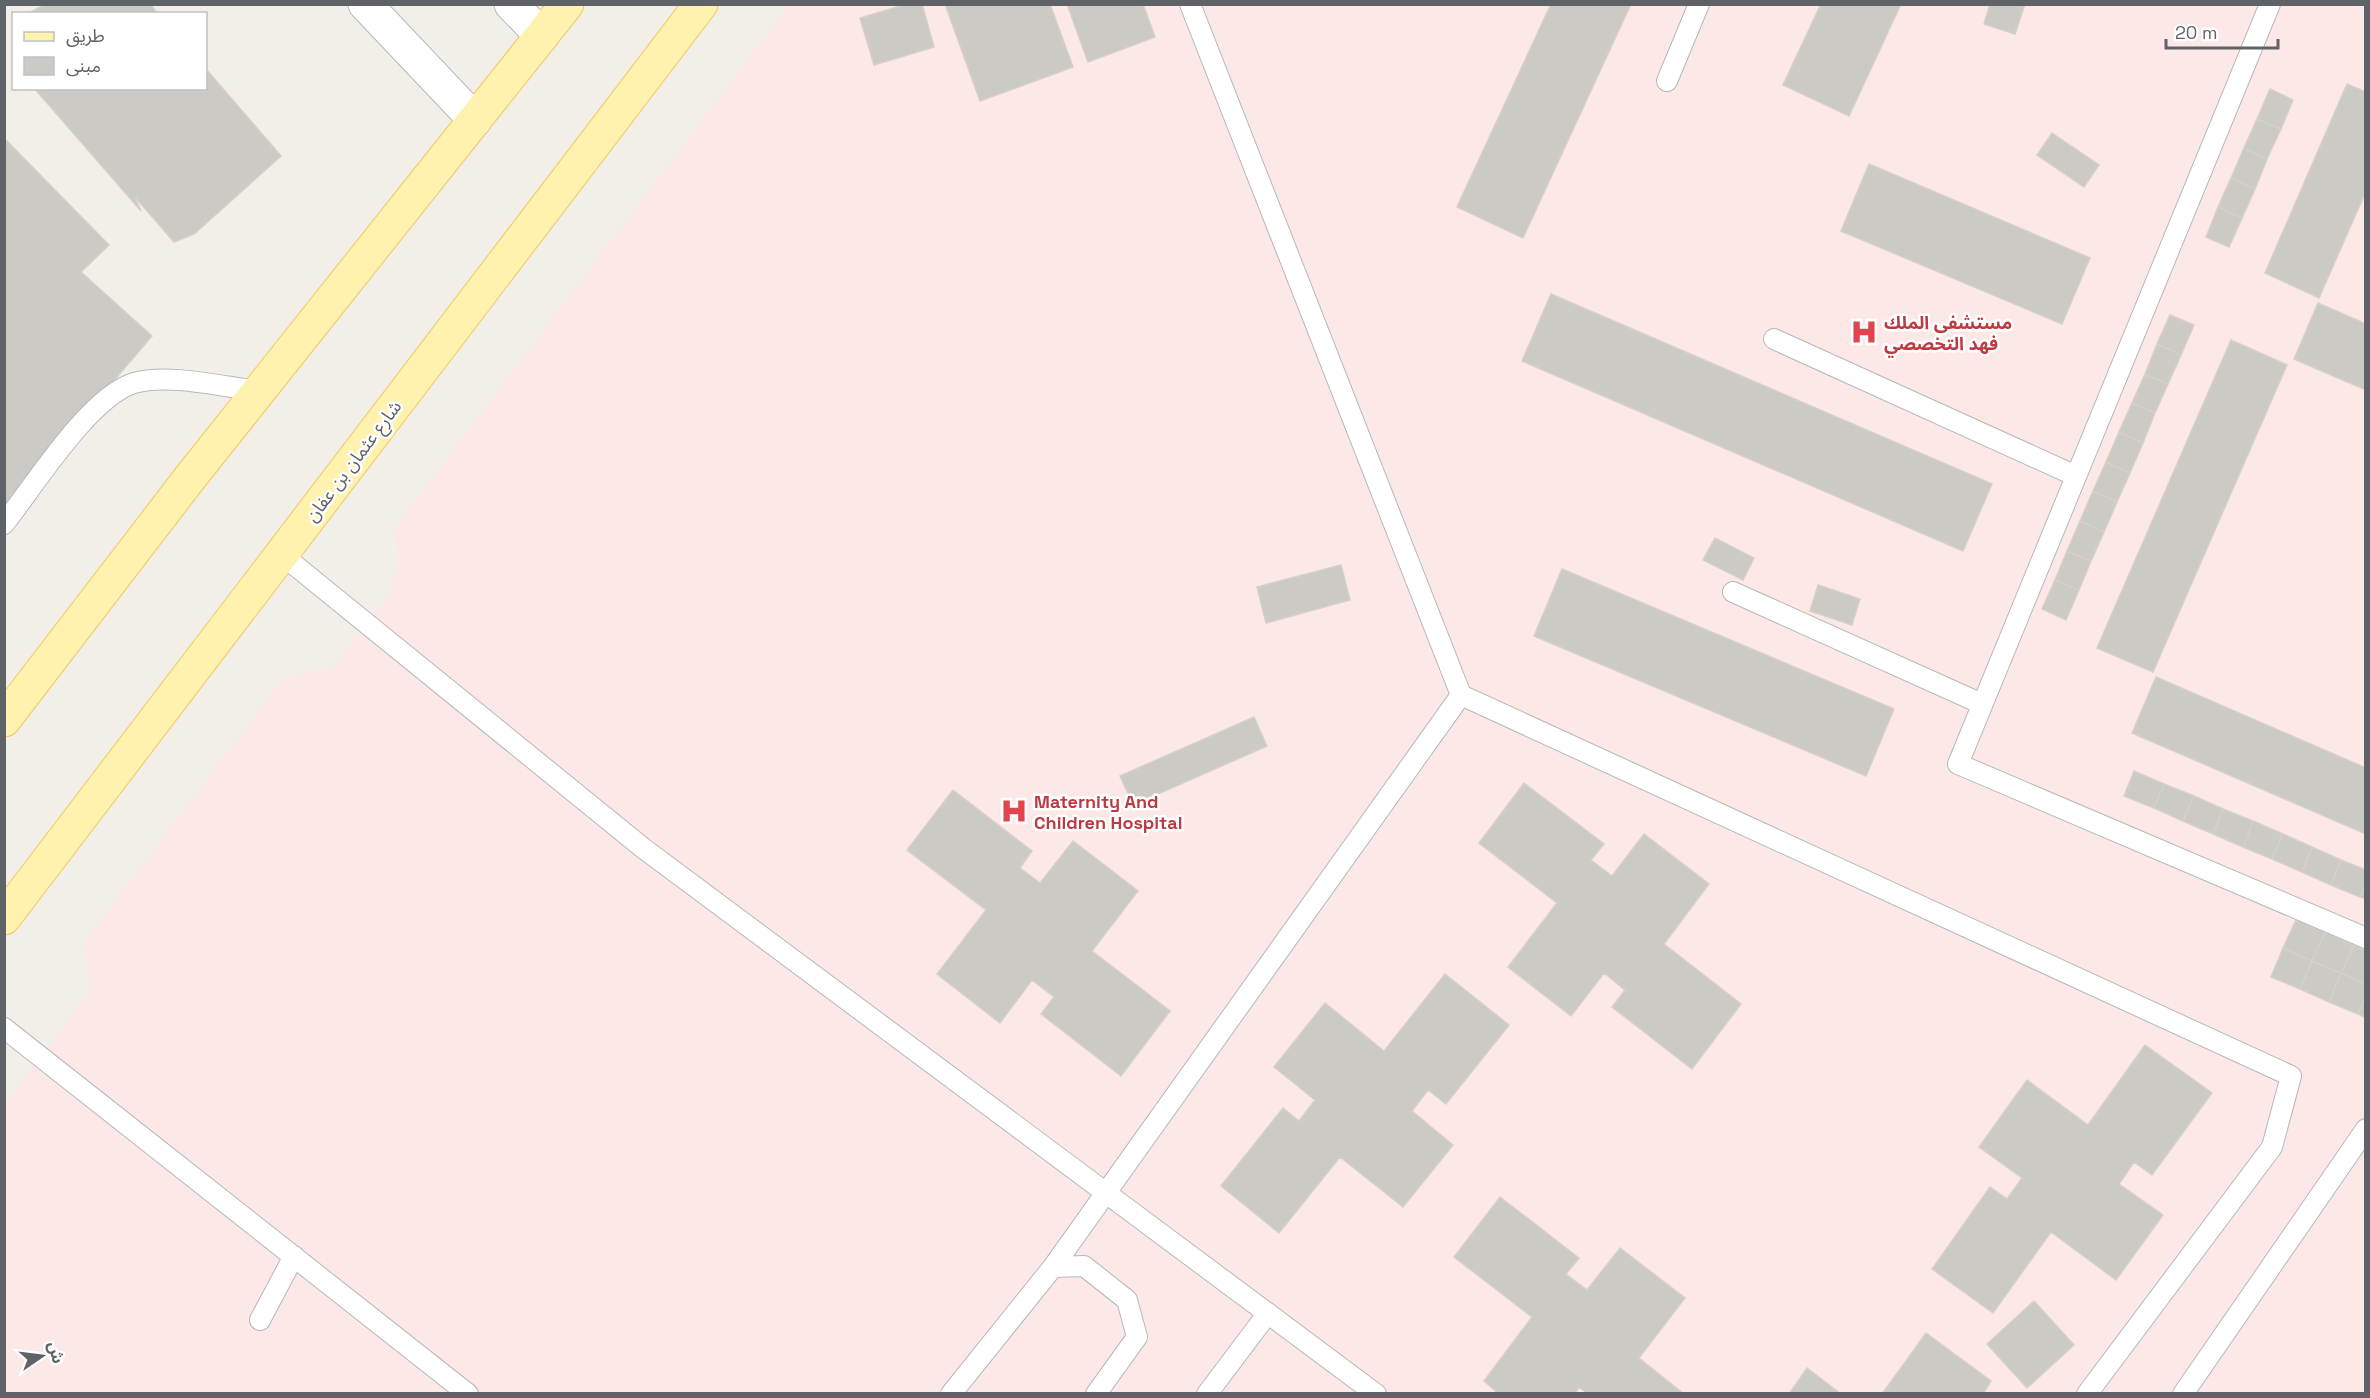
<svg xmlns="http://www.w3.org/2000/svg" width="2370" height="1398" font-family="'Space Grotesk','Noto Sans Arabic',sans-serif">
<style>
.medical{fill:#fce8e6}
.building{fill:#cccac5;stroke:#d6d1c6;stroke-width:1.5}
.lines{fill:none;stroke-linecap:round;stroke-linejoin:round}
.service-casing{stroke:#b5b8bc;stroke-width:22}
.minor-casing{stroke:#b5b8bc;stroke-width:35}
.primary-casing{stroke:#f2c960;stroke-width:35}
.service{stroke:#fff;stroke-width:20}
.minor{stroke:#fff;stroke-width:33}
.primary{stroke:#fff2af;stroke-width:33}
.labels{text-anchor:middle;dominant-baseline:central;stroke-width:5;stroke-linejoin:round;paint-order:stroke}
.health-label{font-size:18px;font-weight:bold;fill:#be3a42;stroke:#fff;text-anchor:start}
.street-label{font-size:18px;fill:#5f6368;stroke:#fff}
</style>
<rect width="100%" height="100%" fill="#f1efe8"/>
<!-- medical -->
<path class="medical" d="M788 5H2365V1393L5 1394V1099L10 1098 91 990 83 944 283 678 333 668 390 594 399 559 394 529Z"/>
<!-- building -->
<path class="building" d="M46 4H150L158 14H27Z
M907 4H922L934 47 874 65 860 18Z
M945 4H1050L1073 67 980 101Z
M1067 4H1143L1155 37 1088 62Z
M1551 4H1631L1523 238 1457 207Z
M1821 4H1901L1849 116 1783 85Z
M1990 4H2025L2015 34 1984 24Z
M206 69 281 156 194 234 174 242 135 197 141 211 34 88H206Z
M2347 84 2366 92V191L2319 298 2265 273Z
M2270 89 2293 100 2281 129 2257 119Z
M2257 119 2281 129 2267 159 2244 148Z
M2052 133 2099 165 2084 187 2037 155Z
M4 138 109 245 81 272 152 336 4 509Z
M2244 148 2267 159 2255 189 2231 178Z
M1869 164 2090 258 2062 324 1841 231Z
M2231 178 2255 189 2242 218 2218 207Z
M2218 207 2242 218 2229 247 2206 237Z
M1551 294 1992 484 1963 551 1522 361Z
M2318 303 2366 324V390L2294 359Z
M2170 315 2194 325 2181 355 2157 344Z
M2231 340 2287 365 2153 672 2097 648Z
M2157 344 2181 355 2168 384 2145 374Z
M2145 374 2168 384 2155 413 2132 403Z
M2132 403 2155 413 2143 443 2119 432Z
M2119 432 2143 443 2130 473 2106 462Z
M2106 462 2130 473 2117 502 2093 491Z
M2093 491 2117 502 2104 532 2080 521Z
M2080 521 2104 532 2091 561 2067 551Z
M1715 538 1754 558 1743 580 1703 560Z
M2067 551 2091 561 2079 590 2055 580Z
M1341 565 1350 600 1266 623 1257 587Z
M1562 569 1894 709 1866 776 1534 636Z
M2055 580 2079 590 2066 620 2042 609Z
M1818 585 1860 599 1852 625 1810 611Z
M2156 677 2366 768V834L2132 733Z
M1254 717 1267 746 1133 805 1120 776Z
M2134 771 2164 784 2154 808 2124 796Z
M1524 783 1604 844 1591 860 1612 876 1644 834 1709 884 1664 944 1741 1004 1692 1069 1612 1007 1625 990 1604 973 1571 1016 1508 967 1557 903 1479 843Z
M2164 784 2194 796 2183 821 2154 808Z
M953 790 1032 851 1020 868 1040 883 1073 841 1138 891 1092 951 1170 1011 1121 1076 1041 1014 1054 997 1032 980 1000 1023 937 974 986 910 907 850Z
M2194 796 2223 809 2213 834 2183 821Z
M2223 809 2253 821 2243 847 2213 834Z
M2253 821 2283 834 2272 859 2243 847Z
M2283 834 2312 847 2302 872 2272 859Z
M2312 847 2341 860 2331 885 2302 872Z
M2341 860 2366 870V885L2360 897 2331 885Z
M2366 885V899L2360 897Z
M2296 920 2325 932 2312 961 2283 948Z
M2325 932 2354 945 2341 973 2312 961Z
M2354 945 2366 950V984L2341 973Z
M2283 948 2312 961 2300 989 2271 977Z
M2312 961 2341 973 2329 1002 2300 989Z
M2341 973 2366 984V997L2358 1014 2329 1002Z
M1445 974 1509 1025 1446 1104 1428 1090 1412 1111 1453 1145 1403 1207 1340 1157 1279 1233 1221 1186 1283 1108 1299 1121 1315 1100 1274 1067 1325 1003 1384 1051Z
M2366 997V1018L2358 1014Z
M2145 1045 2212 1093 2152 1175 2134 1162 2119 1184 2163 1215 2116 1280 2051 1232 1993 1313 1932 1269 1990 1187 2007 1199 2022 1178 1979 1147 2027 1080 2088 1125Z
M1500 1197 1579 1258 1566 1274 1587 1290 1620 1248 1685 1298 1639 1358 1684 1394H1588L1579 1387 1575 1394H1499L1484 1381 1532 1317 1454 1257Z
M2034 1301 2074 1345 2027 1388 1987 1344Z
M1926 1333 1991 1381 1983 1394H1882Z
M1807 1368 1841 1394H1789Z"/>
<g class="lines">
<defs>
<path id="service" d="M1190 4 1461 695 2291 1076 2272 1147 2087 1394
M2270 4 1958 764 2366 938
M1667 81 1699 4
M1774 339 2076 476
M4 524C34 486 89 397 134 383 168 373 223 387 258 391
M281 554 643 848 1376 1394
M1733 592 1982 704
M4 1028 468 1394
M1053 1267 1461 695
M260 1320 294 1256
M951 1394 1053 1267 1084 1266 1127 1300 1137 1337 1096 1394
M1207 1394 1268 1313
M2183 1394 2366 1129"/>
<path id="minor" d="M365 4 475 120
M511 4 542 36"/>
<path id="primary" d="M4 720 189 479 567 4
M4 918 701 4"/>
</defs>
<!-- service casing -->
<use href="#service" class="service-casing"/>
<!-- minor casing -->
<use href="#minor" class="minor-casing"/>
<!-- primary casing -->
<use href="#primary" class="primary-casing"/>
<!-- service -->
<use href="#service" class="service"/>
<!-- minor -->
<use href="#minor" class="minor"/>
<!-- primary -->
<use href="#primary" class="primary"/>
</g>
<!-- icons -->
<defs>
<symbol id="hospital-bare" viewBox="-9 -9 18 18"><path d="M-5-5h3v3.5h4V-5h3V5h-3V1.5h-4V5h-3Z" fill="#e0444e" stroke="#fff" stroke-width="2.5" paint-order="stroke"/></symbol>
</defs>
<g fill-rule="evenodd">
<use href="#hospital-bare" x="1845" y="313" width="38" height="38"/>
<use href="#hospital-bare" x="995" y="792" width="38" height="38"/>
</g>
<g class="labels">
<!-- health labels -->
<g class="health-label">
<text x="1884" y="322">مستشفى الملك<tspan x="1884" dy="21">فهد التخصصي</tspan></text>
<text x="1034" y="801">Maternity And<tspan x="1034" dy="21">Children Hospital</tspan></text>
</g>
<!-- street labels -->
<g class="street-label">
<text transform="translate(353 461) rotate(-53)">شارع عثمان بن عفان</text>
</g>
</g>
<!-- border -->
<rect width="2370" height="1398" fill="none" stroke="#5f6368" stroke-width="12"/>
<!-- legend -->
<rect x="12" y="12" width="195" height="78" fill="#ffffff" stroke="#bfc1c3" stroke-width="1.5"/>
<rect x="24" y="32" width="30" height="9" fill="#fff2af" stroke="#bfc1c3" stroke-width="1.5"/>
<text x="66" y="42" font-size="18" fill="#5f6368">طريق</text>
<rect x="24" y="57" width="30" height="18" fill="#cccac5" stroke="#bfc1c3" stroke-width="1.5"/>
<text x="66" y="72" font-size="18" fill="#5f6368">مبنى</text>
<!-- north arrow -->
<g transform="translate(42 1356) rotate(76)" stroke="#ffffff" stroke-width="4.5" paint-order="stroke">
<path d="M0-4.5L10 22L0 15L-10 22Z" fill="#5f6368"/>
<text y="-9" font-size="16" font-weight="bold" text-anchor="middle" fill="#5f6368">ش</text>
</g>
<!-- scale -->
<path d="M2166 39v9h112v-9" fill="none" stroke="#5f6368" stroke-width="3"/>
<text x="2175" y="39" font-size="18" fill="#5f6368" stroke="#ffffff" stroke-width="4.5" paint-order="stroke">20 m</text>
</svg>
